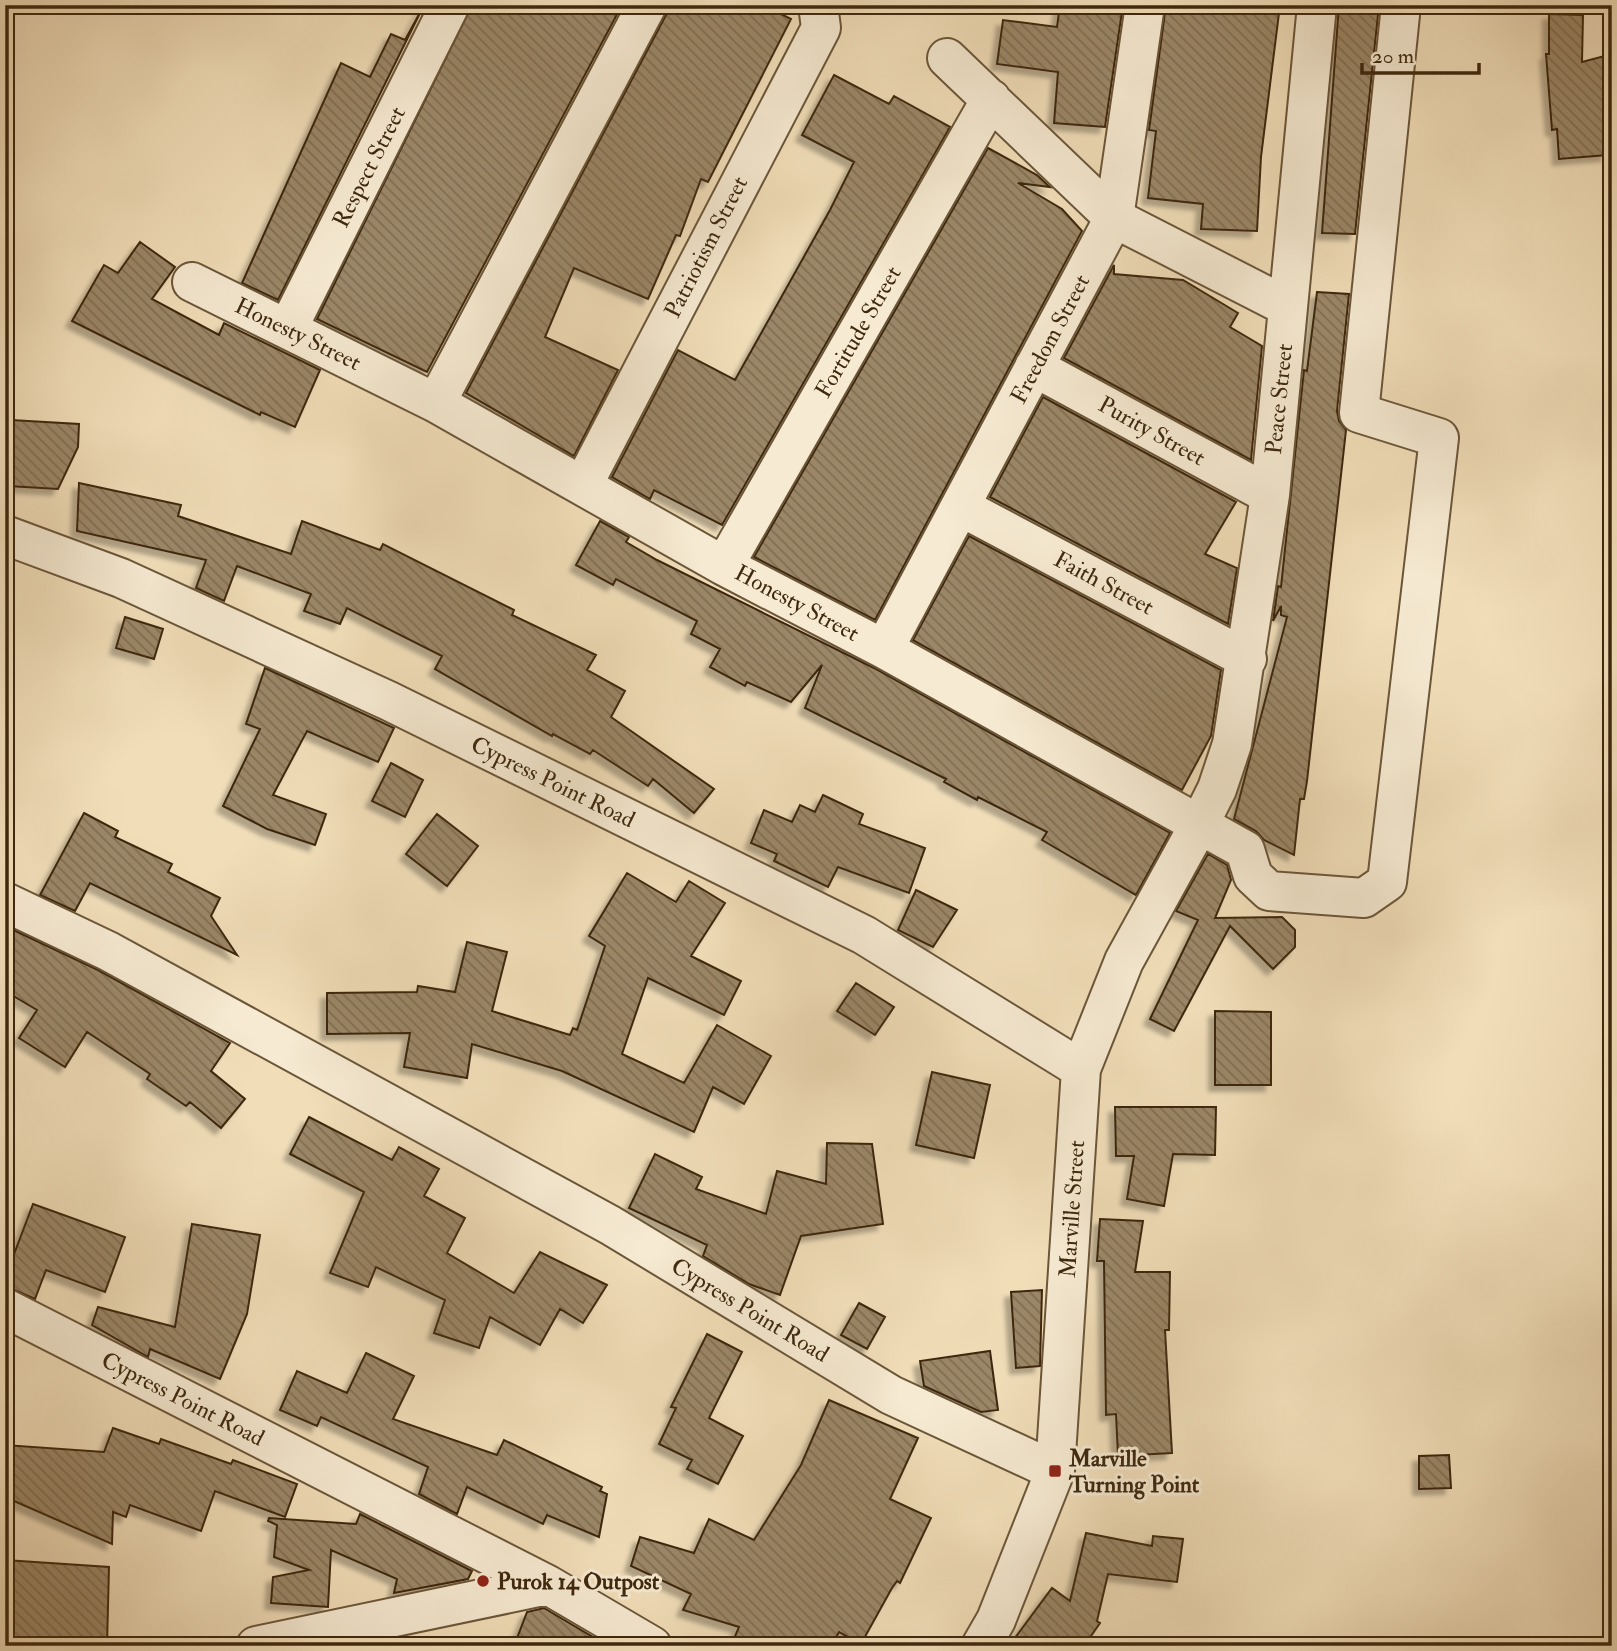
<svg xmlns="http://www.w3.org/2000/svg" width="1617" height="1651" font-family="'IM FELL Double Pica',serif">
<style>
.building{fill:url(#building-back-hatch);stroke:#3e280e;stroke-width:2;filter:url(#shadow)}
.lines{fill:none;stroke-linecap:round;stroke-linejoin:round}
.minor-casing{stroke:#6b5639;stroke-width:42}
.minor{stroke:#f6ead2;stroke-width:38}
.poi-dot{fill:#8f2418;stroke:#f6ead2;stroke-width:2.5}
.labels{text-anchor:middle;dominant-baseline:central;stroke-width:6;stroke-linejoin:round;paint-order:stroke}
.street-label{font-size:23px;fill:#3e280e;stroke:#f6ead2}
.poi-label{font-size:23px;font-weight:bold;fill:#3e280e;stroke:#f6ead2;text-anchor:start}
</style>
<defs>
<pattern id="building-back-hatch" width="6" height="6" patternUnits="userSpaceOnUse" patternTransform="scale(1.75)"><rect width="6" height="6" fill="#9b8767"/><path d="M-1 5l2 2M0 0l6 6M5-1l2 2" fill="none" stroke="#806e53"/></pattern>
<filter id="shadow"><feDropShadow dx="-6" dy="6" stdDeviation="2" flood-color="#0004"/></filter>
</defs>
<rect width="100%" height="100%" fill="#f1deb9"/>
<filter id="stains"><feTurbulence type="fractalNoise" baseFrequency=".00286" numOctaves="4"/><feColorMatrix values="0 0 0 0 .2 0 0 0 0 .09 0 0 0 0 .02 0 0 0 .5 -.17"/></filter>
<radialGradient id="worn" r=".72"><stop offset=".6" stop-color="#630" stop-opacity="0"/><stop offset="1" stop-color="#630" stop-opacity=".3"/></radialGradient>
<!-- building -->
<path class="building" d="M424 5 278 300 242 283 341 63 370 77 391 34 405 40Z
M472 5H622L427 372 317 319Z
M669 5H763L791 19 708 182 701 179 680 236 676 235 648 299 574 268 545 337 618 370 574 456 466 393 666 15Z
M1060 5H1123L1105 127 1054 123 1058 72 997 64 1003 20 1057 27Z
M1166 5H1280L1261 157 1257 231 1201 229 1203 204 1148 198 1156 131 1149 130Z
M1339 5H1379L1355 234 1322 233Z
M1549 14 1583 15 1582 62 1612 54V130L1605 131 1607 155 1559 159 1557 129 1552 130 1546 54H1549Z
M834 75 889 104 894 96 950 127 722 525 654 490 650 499 612 477 678 350 735 380 830 210 854 162 802 135Z
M988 148 1037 175 1050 187 1018 183 1062 209 1082 231 875 620 754 557Z
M140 242 175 267 152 299 219 335 224 323 320 370 295 427 261 412 260 415 72 321 104 265 118 273Z
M1114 265V274L1183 280 1238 313 1230 327 1262 346 1251 460 1064 358Z
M1317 292 1349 294 1337 411 1339 421 1346 430 1307 781 1304 799H1300L1294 855 1264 840 1256 831 1234 819 1287 617 1281 615V606L1273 621 1278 586 1281 587 1304 370 1307 371Z
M1043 397 1236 502 1205 554 1237 568 1228 624 990 497Z
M11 420 79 424 78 447 58 489 8 486Z
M79 483 181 505 178 516 291 554 302 521 380 550 383 544 514 610 512 615 596 655 587 670 625 691 611 717 714 789 694 813 653 779 648 786 593 750 590 754 553 734 552 736 435 669 442 656 347 608 340 624 304 611 311 594 237 566 224 601 196 588 206 560 77 531Z
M600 521 629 537 626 542 657 560 874 668 1170 833 1136 895 1042 840 1047 832 978 797 977 800 944 782 946 779 805 708 822 665 791 702 747 682 745 686 710 667 720 649 691 634 697 621 616 579 613 585 576 565Z
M969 536 1221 670 1211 736 1182 790 913 640Z
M125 617 163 629 154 659 116 648Z
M265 668 394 728 378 762 307 731 273 795 326 814 315 845 267 829 223 806 260 729 246 724Z
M391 763 423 780 405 817 372 801Z
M823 795 863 814 859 824 925 848 909 893 838 867 828 887 774 861 777 854 751 843 764 810 792 822 800 805 815 812Z
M84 813 118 831 115 837 172 864 168 872 220 898 211 916 237 955 90 883 75 911 40 895Z
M437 814 478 846 447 886 406 854Z
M1208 854 1227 865 1231 880 1215 918 1282 917 1295 930V947L1273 969 1230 926 1174 1031 1150 1019 1198 920 1176 911Z
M627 873 676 902 689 881 725 903 691 956 741 981 724 1015 648 978 622 1054 684 1083 717 1025 771 1056 744 1104 713 1087 694 1132 562 1071 472 1044 467 1078 404 1067 410 1033 327 1034V993L417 992 418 986 455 992 467 942 507 952 492 1011 570 1035 573 1028 577 1030 605 946 589 936Z
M916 890 957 910 933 947 898 930Z
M5 926 98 970 230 1043 211 1071 245 1099 221 1128 190 1102 186 1106 147 1079 150 1074 87 1032 65 1067 19 1038 37 1010 5 991Z
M856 983 894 1007 875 1035 837 1011Z
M1215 1011 1271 1012V1085H1215Z
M932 1072 990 1085 974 1158 916 1145Z
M1115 1107H1216L1215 1155 1173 1154 1164 1206 1127 1199 1134 1156H1116Z
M309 1117 392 1160 399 1147 439 1169 424 1196 465 1218 447 1253 514 1293 540 1252 607 1285 583 1323 560 1309 540 1345 490 1317 479 1348 434 1333 445 1300 376 1267 368 1287 330 1273 364 1192 290 1154Z
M827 1143 872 1144 883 1224 801 1236 780 1295 749 1284 703 1256 707 1245 629 1208 655 1154 702 1177 696 1189 766 1214 777 1171 826 1184Z
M33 1204 125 1237 105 1292 46 1270 35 1299 5 1286V1278Z
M1100 1219 1143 1221 1135 1272H1170L1169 1330H1165L1172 1453 1118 1456 1116 1414 1106 1415 1104 1261H1097Z
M192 1224 260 1235 247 1314 220 1379 150 1349 148 1357 92 1325 98 1307 175 1327Z
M1042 1290 1040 1366 1016 1368 1011 1292Z
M859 1303 885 1317 867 1349 841 1335Z
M707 1334 742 1352 709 1418 743 1436 718 1484 687 1469 692 1460 659 1444 676 1408 671 1407Z
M990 1351 998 1410 981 1412 924 1386 920 1361Z
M366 1353 414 1376 393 1419 497 1455 504 1440 602 1487 600 1491 607 1494 599 1537 547 1515 543 1524 467 1487 457 1514 419 1494 428 1467 321 1417 317 1426 280 1410 297 1371 347 1393Z
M829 1400 918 1438 890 1499 931 1518 900 1583 897 1581 892 1588 861 1644 839 1632 831 1646H731L739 1627 683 1610 691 1594 631 1566 640 1537 694 1553 709 1519 754 1540 801 1465Z
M113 1428 159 1444 161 1439 231 1464 233 1460 297 1484 285 1517 215 1491 201 1531 130 1505 126 1517 113 1512 112 1544 5 1497V1445L104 1452Z
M1449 1455 1451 1488 1419 1489V1456Z
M360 1514 472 1571 468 1579 394 1593 397 1579 331 1550 328 1607 271 1603 273 1577 309 1570 274 1557 277 1525 268 1521 269 1518 356 1524Z
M1086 1533 1152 1546 1153 1536 1183 1539 1177 1582 1108 1574 1097 1621 1100 1623 1084 1646H1009L1052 1588 1070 1601Z
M5 1560 109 1567 107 1646H5Z
M544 1608 608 1646H514L527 1612Z"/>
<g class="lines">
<defs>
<path id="minor" d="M947 58 1114 218 1288 307
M192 282 436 403 724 566 884 649 1245 850 1253 876 1269 891 1364 898 1387 882 1439 438 1359 413 1401 5
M288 328 450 5
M1034 367 1270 495
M436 403 647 5
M583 485 821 28 818 5
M961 507 1247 659
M5 535 121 578 389 701 864 935 1081 1069
M724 566 991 99
M884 649 1114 218 1145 5
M5 902 108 951 610 1225 891 1395 1055 1471
M5 1308 548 1585
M256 1646 548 1585 652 1646
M981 1646 996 1620 1055 1471 1081 1069 1124 961 1199 825 1217 789 1232 744 1270 495 1317 5"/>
</defs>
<!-- minor casing -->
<use href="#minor" class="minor-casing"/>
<!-- minor -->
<use href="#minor" class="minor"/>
</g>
<!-- markers -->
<g class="poi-dot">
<rect x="1048" y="1464" width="14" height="14" rx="3.5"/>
<circle cx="483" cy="1581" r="7"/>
</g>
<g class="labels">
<!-- street labels -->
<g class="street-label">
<text transform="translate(369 167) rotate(-63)">Respect Street</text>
<text transform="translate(706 247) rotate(-63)">Patriotism Street</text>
<text transform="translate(858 332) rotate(-60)">Fortitude Street</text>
<text transform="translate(298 334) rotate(26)">Honesty Street</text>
<text transform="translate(1050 339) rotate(-62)">Freedom Street</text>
<text transform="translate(1279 399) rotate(-84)">Peace Street</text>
<text transform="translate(1152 431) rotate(29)">Purity Street</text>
<text transform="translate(1104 583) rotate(28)">Faith Street</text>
<text transform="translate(797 603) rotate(28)">Honesty Street</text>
<text transform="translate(553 782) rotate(26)">Cypress Point Road</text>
<text transform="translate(1072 1209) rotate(-86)">Marville Street</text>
<text transform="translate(750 1310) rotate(31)">Cypress Point Road</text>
<text transform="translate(183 1399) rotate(27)">Cypress Point Road</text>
</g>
<!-- poi labels -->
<g class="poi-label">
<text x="1069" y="1458">Marville<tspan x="1069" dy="26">Turning Point</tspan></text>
<text x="497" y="1581">Purok 14 Outpost</text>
</g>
</g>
<!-- margin -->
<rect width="1617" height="1651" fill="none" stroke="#f1deb9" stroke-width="28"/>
<rect x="7" y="7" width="1603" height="1637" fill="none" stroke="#3e280e" stroke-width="3.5"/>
<rect x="14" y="14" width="1589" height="1623" fill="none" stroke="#3e280e" stroke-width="2"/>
<!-- scale -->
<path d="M1362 63v10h117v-10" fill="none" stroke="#3e280e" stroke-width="3.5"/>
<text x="1372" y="63" font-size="21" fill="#3e280e" stroke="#f6ead2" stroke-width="5" paint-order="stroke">20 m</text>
<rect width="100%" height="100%" filter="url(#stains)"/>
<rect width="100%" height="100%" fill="url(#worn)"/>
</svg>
